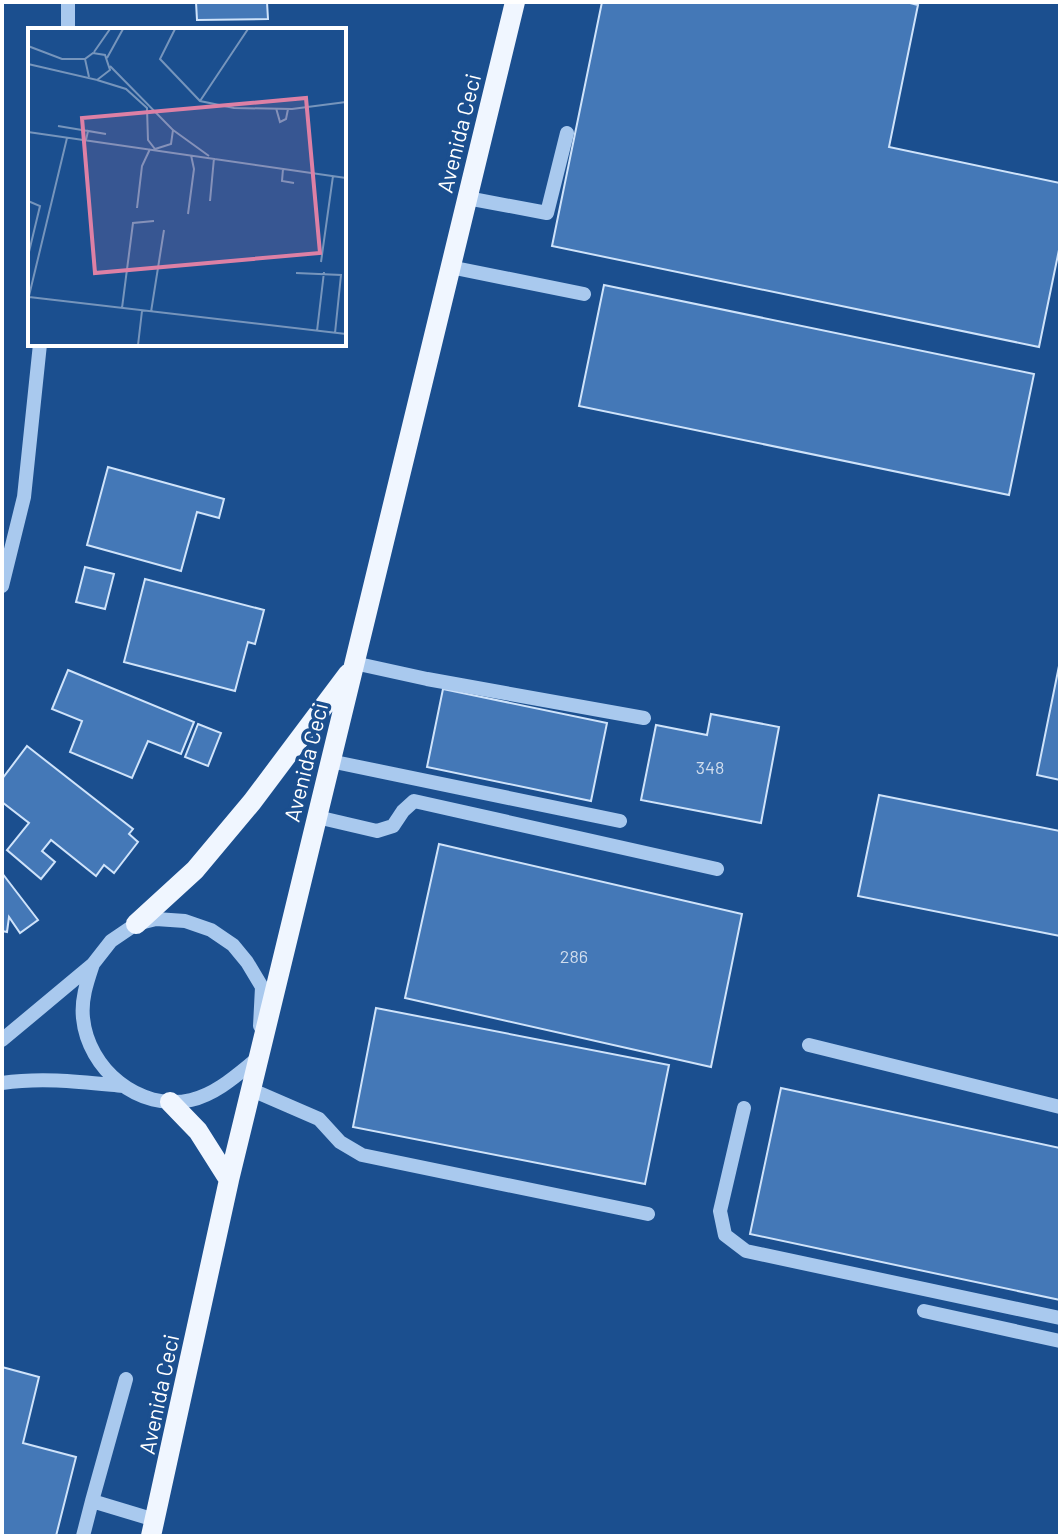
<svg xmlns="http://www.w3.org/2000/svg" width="1062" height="1538" font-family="Barlow,sans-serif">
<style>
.building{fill:#4478b7;stroke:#cfe3fa;stroke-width:2}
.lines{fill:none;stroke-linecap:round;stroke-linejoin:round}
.minor{stroke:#a9c9ee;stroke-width:14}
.major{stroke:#f0f6ff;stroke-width:20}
.labels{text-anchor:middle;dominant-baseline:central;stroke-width:7;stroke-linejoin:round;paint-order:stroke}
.number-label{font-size:18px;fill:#d0dded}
.street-label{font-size:22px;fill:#fff;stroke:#1b4f8f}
.inset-road{fill:none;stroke:#7695bc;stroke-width:2}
.view{fill:#dd80a5;fill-opacity:0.15;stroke:#dd80a5;stroke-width:4}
.inset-edge{fill:none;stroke:#fff;stroke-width:4}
</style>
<rect width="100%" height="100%" fill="#1b4f8f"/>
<!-- building -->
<path class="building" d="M196 2H267L268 19 197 20Z
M602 2H906L918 5 889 147 1060 183V245L1039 347 552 246Z
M604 285 1034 374 1009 495 579 406Z
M108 467 224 499 219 518 197 512 181 571 87 545Z
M85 567 114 574 105 609 76 602Z
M145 579 264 610 255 644 248 642 235 691 124 662Z
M1060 661V780L1037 775Z
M68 670 194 722 181 754 148 741 132 778 70 752 82 721 52 709Z
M443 689 607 723 591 801 427 767Z
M711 714 779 727 761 823 641 800 656 725 707 735Z
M198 724 221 733 208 766 185 757Z
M27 746 133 829 129 834 138 842 114 873 104 865 96 876 51 840 42 851 55 862 41 879 7 850 29 823 2 802V779Z
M879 795 1060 831V936L858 896Z
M439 844 742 914 711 1067 405 998Z
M2 873 38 920 20 933 9 917 7 932 2 931Z
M376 1008 669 1065 645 1184 353 1127Z
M781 1088 1060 1148V1300L750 1234Z
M2 1367 39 1377 23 1443 76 1457 56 1536H2Z"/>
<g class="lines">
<!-- minor -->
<path class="minor" d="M68 30V2
M467 198 547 213 567 133
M450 267 584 294
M2 586 24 497 40 344
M354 663 427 679 644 718
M330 761 620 821
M317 817 377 831 393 826 403 811 414 801 717 869
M93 964C87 982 81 999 83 1018 88 1069 139 1112 191 1100 217 1094 238 1074 258 1058V1055
M2 1040 93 964 111 941 136 924 156 919 185 921 211 930 233 945 247 962 262 987 260 1026
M809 1045 1060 1107
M2 1083C43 1077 82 1082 123 1086
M252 1090 319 1119 340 1142 362 1155 648 1214
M744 1108 720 1211 725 1235 746 1251 1060 1318
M924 1311 1060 1341
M126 1379 92 1501 155 1520
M83 1536 92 1501"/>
<!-- major -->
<path class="major" d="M136 924 195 870 252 802 348 674
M170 1102 198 1131 229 1180
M151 1536 229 1180 515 2"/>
</g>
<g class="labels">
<!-- number labels -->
<g class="number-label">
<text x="710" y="767">348</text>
<text x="574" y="956">286</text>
</g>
<!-- street labels -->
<g class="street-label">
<text transform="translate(458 133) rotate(-76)">Avenida Ceci</text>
<text transform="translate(305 762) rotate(-76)">Avenida Ceci</text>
<text transform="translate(158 1394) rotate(-78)">Avenida Ceci</text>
</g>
</g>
<!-- overview -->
<g transform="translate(28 28)">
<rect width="318" height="318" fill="#1b4f8f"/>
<path class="inset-road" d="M147 1 132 31 172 73 206 80 264 81 318 74M0 18 34 31H57M66 24 82 1M79 30 95 1M0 36 69 52 82 42 77 27 65 25 57 31 61 49M69 52 98 61 119 80 120 112 127 121 143 116 145 102 82 38M172 73 220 1M248 80 252 94 258 91 260 81M30 98 60 103M145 102 181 128M0 104 318 150M58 112 60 103 78 106M255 141 254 153 266 155M0 173 12 178 0 228M182 173 186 130M109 180 114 138 122 121M160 186 166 141 163 127M293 234 305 148M268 245 313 247 307 305M1 269 318 306M0 272 39 110M94 280 105 195 126 193M123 284 136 202M289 303 296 244M110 317 114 283"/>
<path class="view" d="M278 70 292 225 67 245 54 90Z"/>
<rect width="318" height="318" class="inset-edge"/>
</g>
<!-- border -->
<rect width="1062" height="1538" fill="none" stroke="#ffffff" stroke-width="8"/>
</svg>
